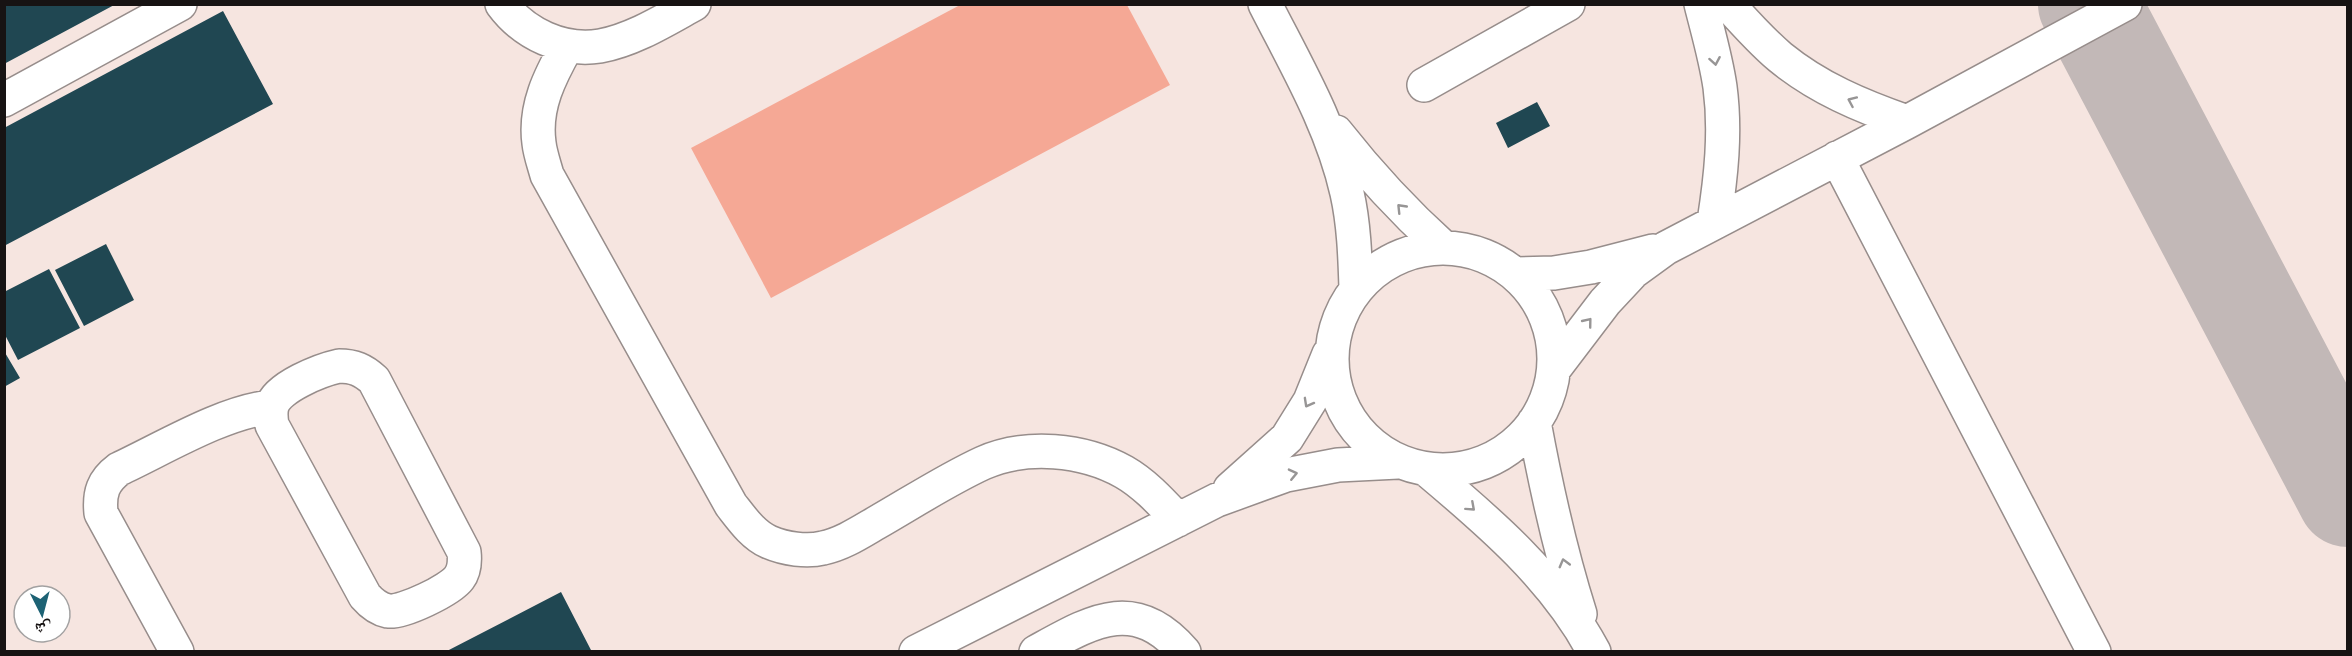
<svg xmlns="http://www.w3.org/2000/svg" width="2352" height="656" font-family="'Asap Condensed','Noto Naskh Arabic',sans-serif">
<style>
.built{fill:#f6e5e0;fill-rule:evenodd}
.water{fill:#f5a895}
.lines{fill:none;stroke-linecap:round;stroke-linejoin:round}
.taxiway{stroke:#c2b8b7;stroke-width:102}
.building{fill:#204752}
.minor-casing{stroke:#978d8b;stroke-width:36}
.minor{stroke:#fff;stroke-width:33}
.oneway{stroke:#979595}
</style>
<rect width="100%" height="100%" fill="#fef3f1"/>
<!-- built -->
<path class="built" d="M4 5H2347V651H5ZM24 596H60V632H24Z"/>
<!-- water -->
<path class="water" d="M960 5H1127L1170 85 771 298 691 148Z"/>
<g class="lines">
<!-- taxiway -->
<path class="taxiway" d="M2089 4 2348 496"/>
</g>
<!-- building -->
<path class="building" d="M4 4H116L4 64Z
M223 11 273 104 4 246V128Z
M1537 102 1550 126 1508 148 1496 123Z
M106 244 134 300 84 326 55 270Z
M49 269 80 328 18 360 4 333V292Z
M4 351 20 378 4 387Z
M561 592 592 652H445Z"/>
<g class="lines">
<defs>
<path id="minor" d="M502 4C524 34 563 52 600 46 633 40 665 20 694 4
M1265 4C1296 65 1332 126 1347 193 1354 224 1355 257 1356 288
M1701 4C1708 32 1716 59 1720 87 1726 132 1721 177 1714 222
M1728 4C1745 23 1761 41 1780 57 1818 88 1861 106 1907 122
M567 46C550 76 534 107 539 143 540 153 544 164 547 175L731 505C742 519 753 535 769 542 785 549 807 552 823 548 842 544 859 533 876 523 911 503 946 480 983 463 1026 444 1083 449 1124 472 1145 484 1162 503 1178 520
M1424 85 1568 4
M4 100 180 4
M1336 132C1369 174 1404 212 1444 248
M1837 158 2094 652
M1332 359a111 111 0 1 1 222 0a111 111 0 1 1-222 0Z
M1515 274 1554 273 1591 267 1653 251
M339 366C354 366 363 370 374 380L464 552C465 561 465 570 459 578 450 590 403 613 388 611 378 609 371 603 365 596L272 425C271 419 270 413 272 406 277 387 321 370 339 366Z
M1554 369 1605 302 1633 272 1666 248 1907 122 2125 4
M1534 422C1546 487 1560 551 1580 614
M1426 469C1488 521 1555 578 1594 652
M1230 489 1287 438 1310 401 1329 354
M177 652 101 513C99 493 103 481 119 469 164 448 223 412 271 407
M916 652 1217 500 1286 475 1338 465 1398 462
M1036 652C1091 622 1134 594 1184 652"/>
</defs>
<!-- minor casing -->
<use href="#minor" class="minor-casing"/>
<!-- minor -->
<use href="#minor" class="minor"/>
</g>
<!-- one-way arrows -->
<defs><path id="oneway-chevron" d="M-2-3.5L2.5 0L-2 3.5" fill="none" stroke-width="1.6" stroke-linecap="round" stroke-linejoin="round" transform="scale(1.5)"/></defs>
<g class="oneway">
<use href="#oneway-chevron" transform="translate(1715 61) rotate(80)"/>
<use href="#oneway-chevron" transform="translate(1852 101) rotate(-156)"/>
<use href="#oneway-chevron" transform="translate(1401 208) rotate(-134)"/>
<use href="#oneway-chevron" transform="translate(1588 322) rotate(-51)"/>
<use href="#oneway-chevron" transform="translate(1308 403) rotate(119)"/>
<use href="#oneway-chevron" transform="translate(1293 474) rotate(-13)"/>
<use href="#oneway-chevron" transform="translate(1471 507) rotate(42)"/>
<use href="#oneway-chevron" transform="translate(1564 563) rotate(-105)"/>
</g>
<!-- border -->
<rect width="2352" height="656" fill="none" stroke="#171313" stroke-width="12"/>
<!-- north arrow -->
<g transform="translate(42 614) rotate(174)"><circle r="28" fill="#ffffff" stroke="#a2a1a1" stroke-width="1.5"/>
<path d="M0-4.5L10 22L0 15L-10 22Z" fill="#1d6274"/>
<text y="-9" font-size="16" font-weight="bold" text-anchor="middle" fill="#171313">ش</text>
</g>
</svg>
